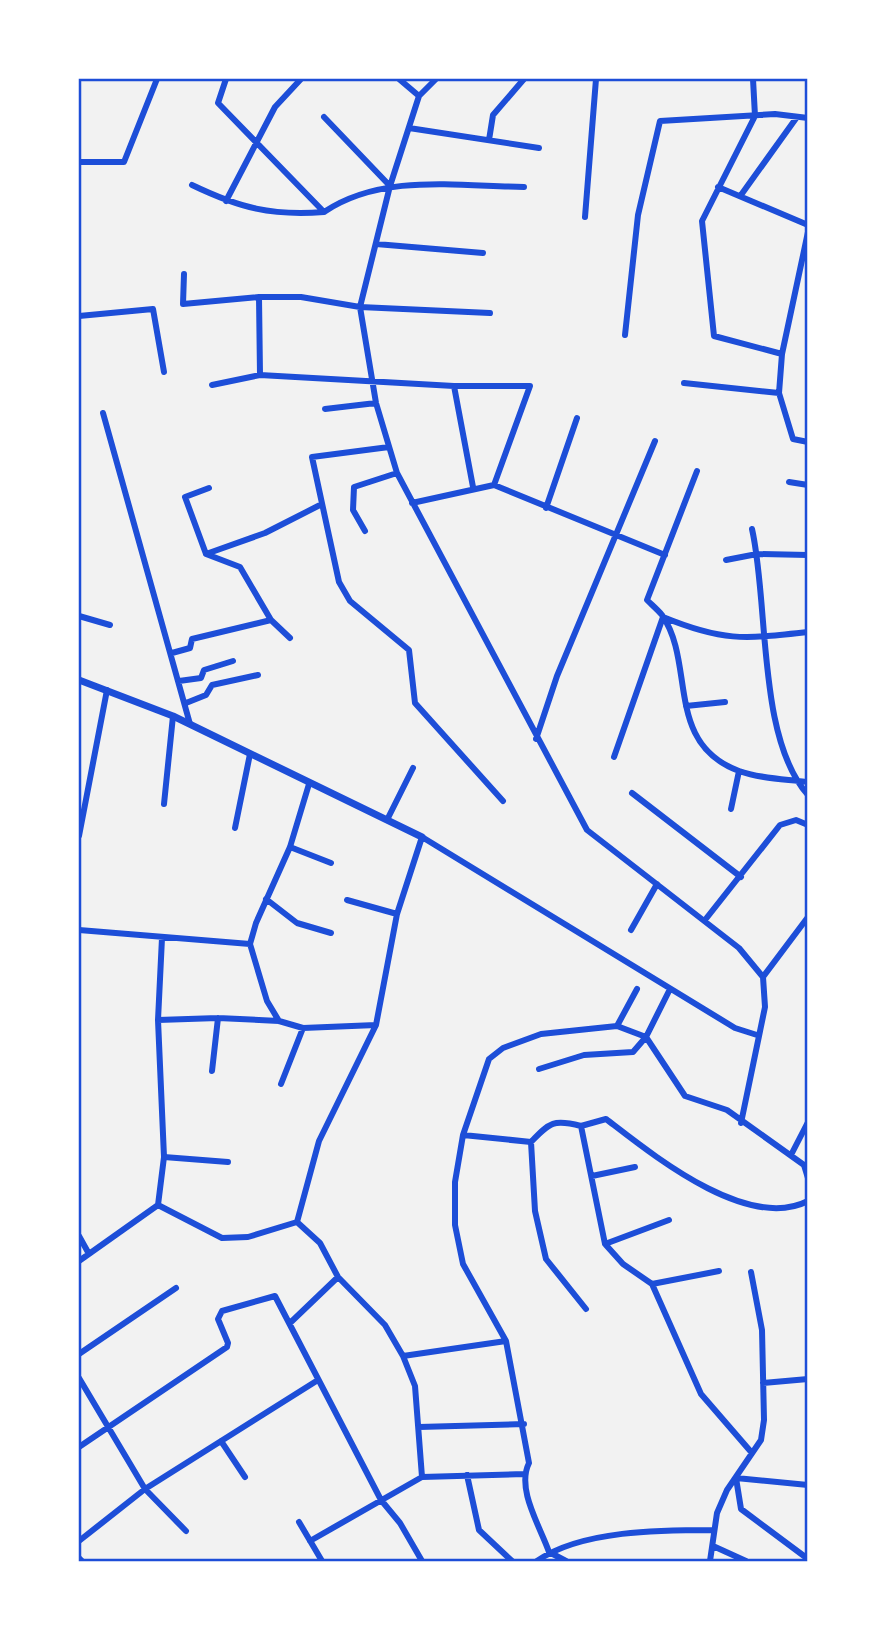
<svg xmlns="http://www.w3.org/2000/svg" width="887" height="1640" font-family="'DM Sans',sans-serif">
<style>
.lines{fill:none;stroke-linecap:round;stroke-linejoin:round}
.minor{stroke:#1d4ed8;stroke-width:6}
.tertiary{stroke:#1d4ed8;stroke-width:7}
.neatline{fill:none;stroke:#1d4ed8;stroke-width:2.5}
</style>
<rect width="100%" height="100%" fill="#f2f2f2"/>
<g class="lines">
<!-- minor -->
<path class="minor" d="M226 79 218 103 324 212C382 173 458 186 524 187
M399 79 419 96
M436 79 419 96 390 186 360 307 376 403 397 473 587 830 739 948 763 977
M753 79 755 116 702 221 714 336 782 354
M324 117 390 186
M409 128 539 148
M489 140 493 115 524 79
M79 162H124L157 79
M192 185C240 208 271 216 324 212
M718 187 808 225
M741 195 797 117
M226 201 275 107 301 79
M585 217 596 79
M808 232 782 354 779 393 793 439 808 442
M376 244 483 253
M184 274 183 304 259 297H301L360 307 490 313
M259 297 260 375
M79 316 153 309 164 372
M625 335 638 215 660 121 775 114 808 118
M684 383 779 393
M212 385 260 375 454 386H530L494 485
M454 386 473 487
M325 409 376 403
M103 413 190 724
M389 447 312 457 339 582 350 601 409 650 415 703 503 801
M697 471 647 600C652 605 658 610 662 615 696 664 664 743 739 771 761 779 786 779 808 782
M789 482 808 485
M412 503 494 485 665 555
M546 508 577 418
M752 529C769 604 757 738 808 795
M365 531 353 510 354 487 397 473
M206 554 265 533 322 504
M206 554 240 567 271 620 290 638
M206 554 185 497 209 488
M726 560 757 554 808 555
M79 616 110 625
M663 617C724 642 744 639 808 632
M172 653 190 648 192 639 271 620
M179 681 201 678 204 670 233 661
M186 703 206 695 212 685 258 675
M686 706 725 702
M536 739 557 676 655 441
M614 757 663 617
M632 793 741 877
M164 804 173 716
M731 809 739 771
M387 820 413 768
M235 828 250 754
M79 836 107 690
M290 847 331 863
M266 899 297 923 331 933
M347 900 397 914
M705 920 780 825 796 820 808 825
M79 930 250 944
M631 930 657 884
M763 977 808 917
M158 1020 218 1018 279 1021 303 1028 376 1025
M279 1021 267 1001 250 944 256 923 290 847 309 784
M617 1026 637 989
M646 1037 685 1096 727 1110 804 1165 808 1178
M539 1069 584 1055 633 1052 646 1037 670 989
M212 1071 218 1018
M281 1084 303 1028
M741 1123 765 1007 763 977
M581 1126 606 1119C653 1155 747 1232 808 1201
M463 1135 531 1142C550 1122 554 1119 581 1126L605 1244 623 1264 652 1284 701 1394 752 1453
M531 1142 535 1211 546 1259 586 1309
M791 1155 808 1122
M164 1157 228 1162
M592 1176 635 1167
M158 1205 164 1157 158 1020 162 938
M158 1205 222 1238 248 1237 297 1222
M297 1222 319 1141 376 1025 397 914 422 837 735 1028 757 1035
M297 1222 320 1243 338 1277 385 1325 403 1356 415 1386 422 1477
M79 1236 89 1254
M605 1244 669 1220
M79 1261 158 1205
M652 1284 719 1271
M290 1323 338 1277
M79 1354 176 1288
M403 1356 506 1341
M79 1378 145 1489 186 1531
M763 1383 808 1379
M419 1427 524 1424
M221 1441 245 1477
M79 1447 227 1347 228 1343 218 1319 222 1311 275 1296 381 1500 400 1523 422 1561
M467 1475 479 1530 512 1561
M736 1478 741 1509 808 1559
M736 1478 808 1485
M299 1522 322 1561
M79 1541 145 1489 318 1380
M310 1541 422 1477 524 1474
M713 1546 746 1561
M79 1558 82 1561
M537 1561C581 1530 661 1530 714 1530
M566 1561 549 1552C540 1526 516 1489 529 1463L506 1341 463 1264 455 1225V1182L463 1135 489 1059 503 1048 541 1034 617 1026 646 1037
M710 1561 717 1513 727 1490 761 1440 764 1420 762 1330 751 1272"/>
<!-- tertiary -->
<path class="tertiary" d="M79 680 173 716 422 837"/>
</g>
<!-- border -->
<rect width="887" height="1640" fill="none" stroke="#ffffff" stroke-width="161"/>
<rect x="80" y="80" width="726" height="1480" class="neatline"/>
</svg>
